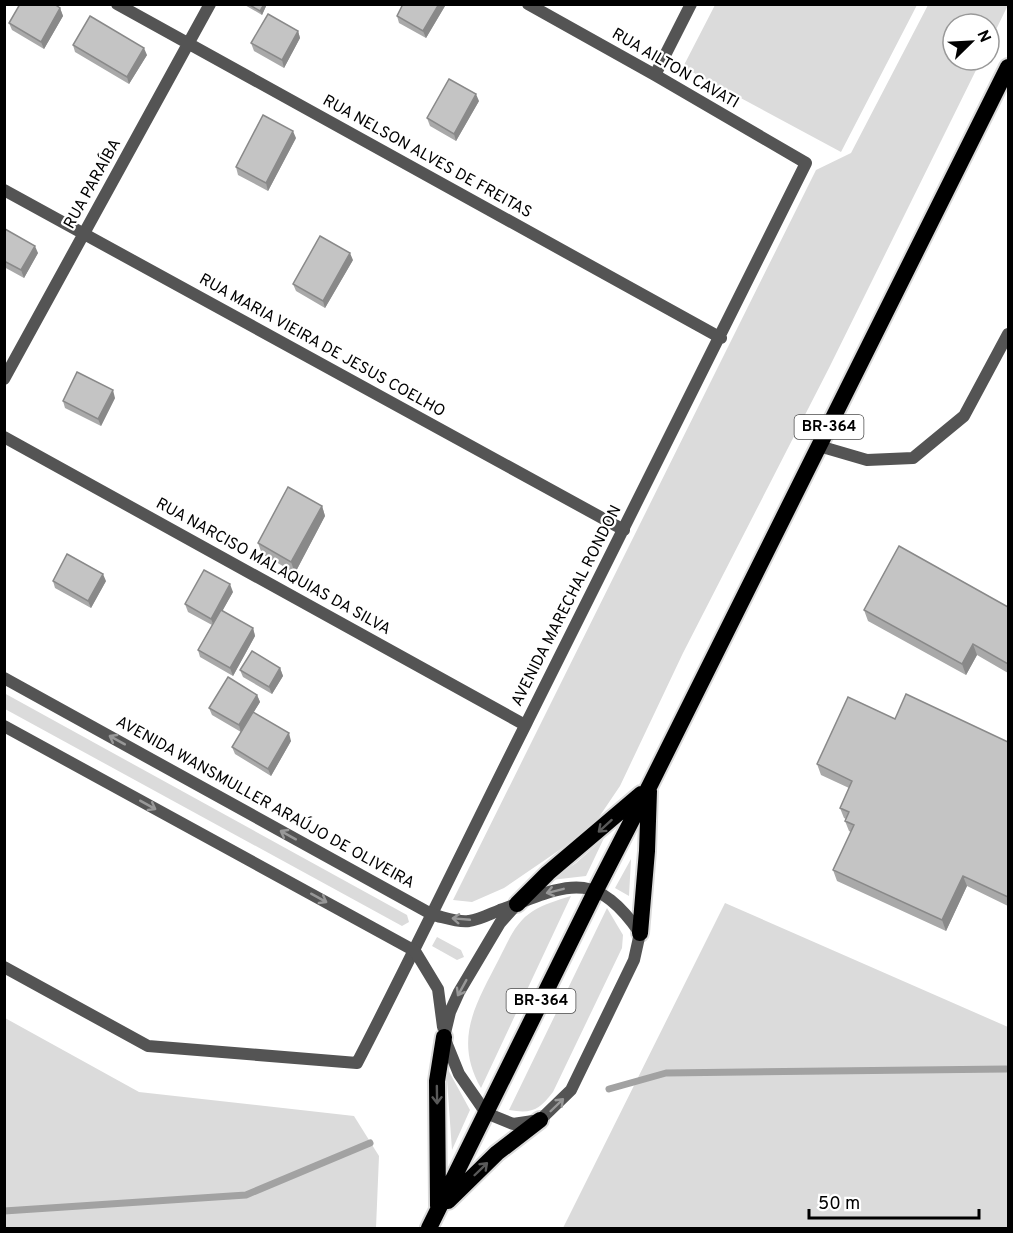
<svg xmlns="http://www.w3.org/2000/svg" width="1013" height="1233" font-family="Overpass,sans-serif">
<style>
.green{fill:#dbdbdb}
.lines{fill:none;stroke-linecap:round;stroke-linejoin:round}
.stream{stroke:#a2a2a2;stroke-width:7}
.trunk-casing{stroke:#dbdbdb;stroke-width:20}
.minor{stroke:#545454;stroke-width:12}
.tertiary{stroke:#545454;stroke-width:12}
.trunk{stroke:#000;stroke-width:16}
.wall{fill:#a9a9a9}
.shaded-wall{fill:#898989}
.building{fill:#c4c4c4;stroke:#898989;stroke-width:1.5}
.oneway{stroke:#989898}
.oneway2{stroke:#595959}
.labels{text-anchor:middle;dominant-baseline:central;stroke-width:4.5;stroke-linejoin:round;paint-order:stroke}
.shield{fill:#fff;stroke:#4c4c4c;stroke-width:1.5}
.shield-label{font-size:15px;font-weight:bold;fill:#000}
.street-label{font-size:16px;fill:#000;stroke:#fff}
</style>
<rect width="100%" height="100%" fill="#fff"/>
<!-- green -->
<path class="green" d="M715 5V4L917 5 841 152 683 67Z
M928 5H1008L989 44V24H953V60H981L829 368 683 653 620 786 597 820 561 849 504 888 472 902 453 900 816 170 851 153Z
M4 693 407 915 409 922 402 926 5 709Z
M604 838 586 876 551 880 576 863Z
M631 859 629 896 615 888Z
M571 896 481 1088C453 1039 476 1004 499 959 508 942 515 922 533 911 544 904 558 900 571 896Z
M725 903 1008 1027V1228H563Z
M607 908 623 935 622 948 553 1092C539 1110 532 1114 509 1110Z
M437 937 461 950 464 957 457 960 432 946Z
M5 1018 139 1092 354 1116 379 1156 376 1228H5Z
M446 1066 470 1110 452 1150Z"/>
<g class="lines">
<!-- stream -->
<path class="stream" d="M609 1089 666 1073 1006 1069
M4 1211 246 1195 370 1143"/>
<defs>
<path id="trunk" d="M517 904 548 873 641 794
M640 933 647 851 649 791
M448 1201 497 1153 540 1120
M438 1206 437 1081 444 1037
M429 1228 596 890 649 787 1008 67"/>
</defs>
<!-- trunk casing -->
<use href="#trunk" class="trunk-casing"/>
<!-- minor -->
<path class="minor" d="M117 4 721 338
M655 75 691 4
M4 190 624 530
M4 379 210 4
M4 437 525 725
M819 446 867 460 913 458 964 416 1008 334
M4 967 148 1046 357 1063C415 951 469 837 526 724 619 537 714 351 806 163L655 75 528 4"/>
<!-- tertiary -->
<path class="tertiary" d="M4 678 433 915C443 917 459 923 469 921 479 920 490 914 500 910 566 886 593 866 640 933L634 960 571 1090 540 1120 513 1124 486 1113 459 1074 444 1037 450 1012 459 992 500 923 517 904
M4 726 415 951 438 989 443 1027"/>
<!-- trunk -->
<use href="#trunk" class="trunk"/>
</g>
<!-- wall -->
<path class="wall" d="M243 4H267L262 15Z
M445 6 426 38 399 23 397 16Z
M60 8 63 16 44 49 12 30 9 23Z
M298 31 300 38 284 68 254 51 251 43Z
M73 45 147 55 129 84 75 52Z
M479 101 456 141 430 126 427 118Z
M296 138 268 191 238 175 236 167Z
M4 230 38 253 24 278 4 267Z
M353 260 325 308 296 291 293 284Z
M115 398 101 426 65 408 63 401Z
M322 506 325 516 295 573 262 554 258 543Z
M53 581H106L91 608 55 588Z
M233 592 222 611 253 628 255 636 233 676 200 657 198 650 212 625 188 612 185 604Z
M1008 607V673L977 655 966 675 868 621 864 610Z
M280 668 283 676 272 694 243 677 240 670Z
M257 695 260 702 253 713 291 741 271 776 235 754 232 747 241 732 212 715 209 708Z
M895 719 1008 742V906L967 886 946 931 837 881 833 870 851 832 849 831 845 821 846 819 844 818 840 808 849 788 821 775 817 764Z"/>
<!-- shaded-wall -->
<path class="shaded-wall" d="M264 4H267L262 15 260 11Z
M439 4H445V6L426 38 423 31Z
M60 8 63 16 44 49 41 42Z
M298 31 300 38 284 68 282 60Z
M144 48 147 55 129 84 127 77Z
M476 94 479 101 456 141 454 134Z
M293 131 296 138 268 191 266 183Z
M35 246 38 253 24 278 21 270Z
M350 253 353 260 325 308 323 301Z
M113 390 115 398 101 426 98 419Z
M322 506 325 516 295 573 291 562Z
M103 574 106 581 91 608 88 601Z
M230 584 233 592 214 626 211 619Z
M253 628 255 636 233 676 230 668Z
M973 644 977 655 966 675 962 664Z
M280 668 283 676 272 694 269 687Z
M257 695 260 702 241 733 239 725Z
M289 733 291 741 271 776 268 769Z
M963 876 967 886 946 931 942 920Z"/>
<!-- building -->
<path class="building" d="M20 4H54L60 8 41 42 9 23Z
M248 4H264L260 11Z
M403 4H439L423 31 397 16Z
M268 14 298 31 282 60 251 43Z
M90 16 144 48 127 77 73 45Z
M449 79 476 94 454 134 427 118Z
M263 115 293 131 266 183 236 167Z
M5 229 35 246 21 270 4 261Z
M320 236 350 253 323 301 293 284Z
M77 372 113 390 98 419 63 401Z
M288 487 322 506 291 562 258 543Z
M899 546 1008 607V664L973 644 962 664 864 610Z
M67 554 103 574 88 601 53 581Z
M204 570 230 584 211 619 185 604Z
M221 610 253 628 230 668 198 650Z
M252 651 280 668 269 687 240 670Z
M228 677 257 695 239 725 209 708Z
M906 694 1008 742V897L963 876 942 920 833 870 854 825 845 821 849 812 840 808 852 781 817 764 848 697 895 719Z
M253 712 289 733 268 769 232 747Z"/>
<!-- one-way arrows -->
<defs><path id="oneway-shaft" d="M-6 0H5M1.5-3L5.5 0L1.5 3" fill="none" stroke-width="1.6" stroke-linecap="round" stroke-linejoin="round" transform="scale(1.5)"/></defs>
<g class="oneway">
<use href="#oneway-shaft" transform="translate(117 740) rotate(-151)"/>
<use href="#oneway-shaft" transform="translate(148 805) rotate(29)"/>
<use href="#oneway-shaft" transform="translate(288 835) rotate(-151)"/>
<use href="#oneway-shaft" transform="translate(555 891) rotate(166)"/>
<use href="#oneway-shaft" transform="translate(319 898) rotate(29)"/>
<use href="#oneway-shaft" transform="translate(461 919) rotate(-175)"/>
<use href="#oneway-shaft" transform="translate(462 988) rotate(119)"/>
<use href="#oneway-shaft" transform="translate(557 1105) rotate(-44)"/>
</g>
<g class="oneway2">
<use href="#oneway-shaft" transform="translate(605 826) rotate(138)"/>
<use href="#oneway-shaft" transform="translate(437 1095) rotate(89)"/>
<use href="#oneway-shaft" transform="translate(481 1169) rotate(-44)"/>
</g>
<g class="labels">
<!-- shield labels -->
<g class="shield">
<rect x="794.5" y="415" width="69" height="24" rx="4.5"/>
<rect x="506.5" y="989" width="69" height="24" rx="4.5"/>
</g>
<g class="shield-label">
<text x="829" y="427">BR-364</text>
<text x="541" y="1001">BR-364</text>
</g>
<!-- street labels -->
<g class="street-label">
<text transform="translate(675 69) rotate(30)">RUA AILTON CAVATI</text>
<text transform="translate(427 157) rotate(29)">RUA NELSON ALVES DE FREITAS</text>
<text transform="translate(93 184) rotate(-61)">RUA PARAÍBA</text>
<text transform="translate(322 346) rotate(29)">RUA MARIA VIEIRA DE JESUS COELHO</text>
<text transform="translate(273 567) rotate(29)">RUA NARCISO MALAQUIAS DA SILVA</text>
<text transform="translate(567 606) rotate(-63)">AVENIDA MARECHAL RONDON</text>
<text transform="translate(265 803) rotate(29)">AVENIDA WANSMULLER ARAÚJO DE OLIVEIRA</text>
</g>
</g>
<!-- border -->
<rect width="1013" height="1233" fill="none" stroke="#000000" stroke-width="12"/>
<!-- north arrow -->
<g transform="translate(971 42) rotate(66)"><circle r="28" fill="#ffffff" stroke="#999999" stroke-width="1.5"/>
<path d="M0-4.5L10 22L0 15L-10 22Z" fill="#000000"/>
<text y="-9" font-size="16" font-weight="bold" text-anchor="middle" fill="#000000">N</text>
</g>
<!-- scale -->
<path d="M809 1209v9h170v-9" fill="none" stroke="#000000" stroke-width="3"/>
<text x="818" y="1209" font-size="18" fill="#000000" stroke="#ffffff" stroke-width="4.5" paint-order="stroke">50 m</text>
</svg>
